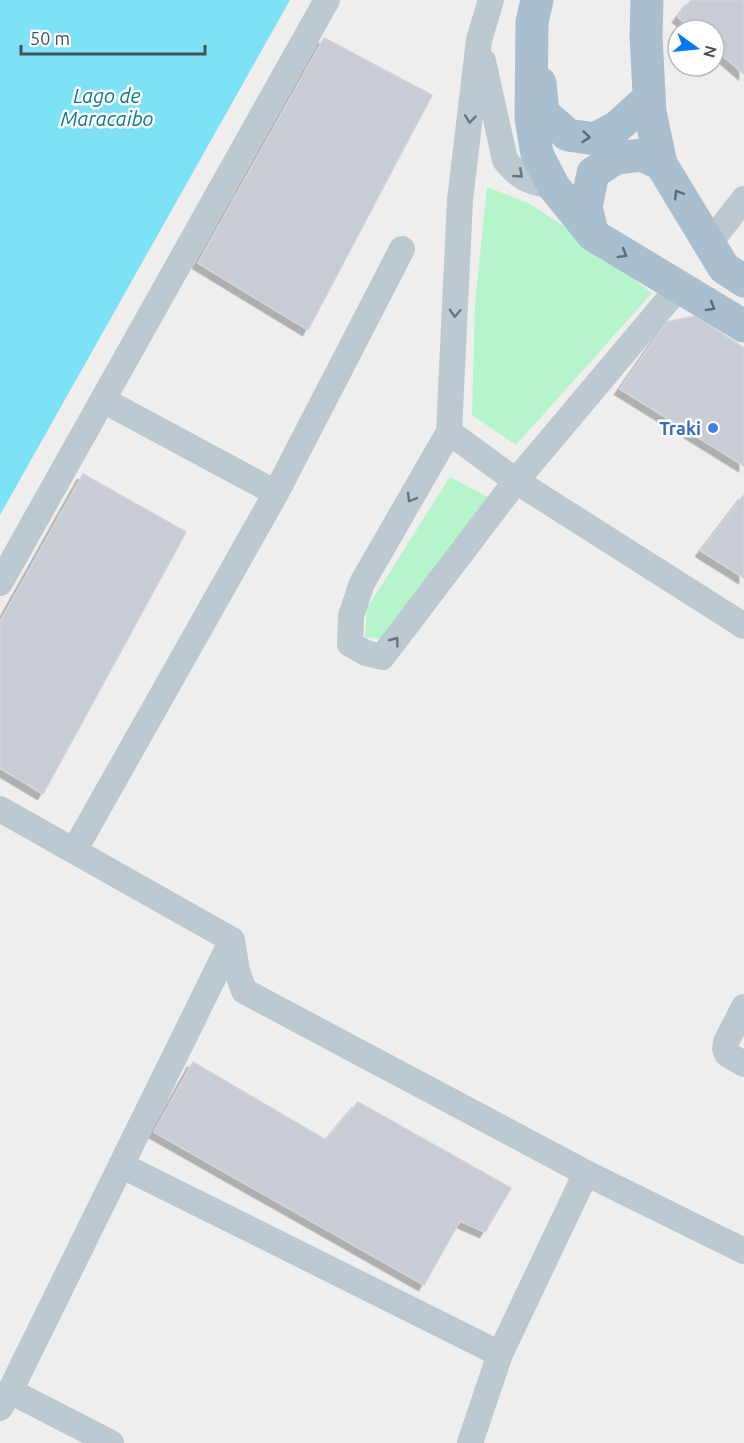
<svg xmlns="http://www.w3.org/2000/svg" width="744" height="1443" font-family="Ubuntu,sans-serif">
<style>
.green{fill:#b6f4cb}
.water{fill:#7ee2f6}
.building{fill:#c8ccd4;stroke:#d0d4da;stroke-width:1.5;filter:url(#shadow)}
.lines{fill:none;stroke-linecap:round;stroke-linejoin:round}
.minor{stroke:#bcc9d1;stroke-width:26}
.major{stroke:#a9bfd0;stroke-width:33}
.oneway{stroke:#677680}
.oneway2{stroke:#5c6d7a}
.shop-dot{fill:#3f7fe0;stroke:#fff;stroke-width:2}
.labels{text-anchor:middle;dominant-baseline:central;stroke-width:5;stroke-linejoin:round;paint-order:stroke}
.shop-label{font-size:18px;font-weight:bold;fill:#366cbe;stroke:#fff;text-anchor:end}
.water-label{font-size:20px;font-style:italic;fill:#037b93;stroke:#fff}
</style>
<defs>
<filter id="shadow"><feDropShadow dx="-5.5" dy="5.5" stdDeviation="0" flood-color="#0004"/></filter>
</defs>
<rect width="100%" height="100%" fill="#f0eded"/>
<!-- green -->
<path class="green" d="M487 187 530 204 562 225 652 293 516 445 472 415 475 303Z
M450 477 488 497 383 639 365 637 367 608Z"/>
<!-- water -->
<path class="water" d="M0 0H290L0 515Z"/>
<!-- building -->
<path class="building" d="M691 0H744V74L714 48V30H693L678 17Z
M324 38 432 95 308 330 198 263Z
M695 316 744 348V466L620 389 667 322Z
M83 474 186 532 43 794 0 768V622Z
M744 495V578L701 551Z
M193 1062 326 1140 358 1102 511 1188 485 1232 460 1221 424 1285 154 1132Z"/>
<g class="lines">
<!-- minor -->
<path class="minor" d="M491 0 479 40 460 200 449 432 362 583 351 616 350 644 366 653 382 657 516 481 744 626
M483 61 505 160C522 181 529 181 554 187
M708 245 744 199
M103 400 276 493
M449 432 516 481 679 287
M0 583 327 0
M0 809 232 940 237 971 244 991 586 1173 500 1354 470 1443
M74 851 276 493 402 249
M744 1007 726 1042 725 1049 727 1054 744 1064
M121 1165 500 1354
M586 1173 744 1251
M10 1391 111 1443
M0 1408 10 1391 232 940"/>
<!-- major -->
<path class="major" d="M537 0 532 22 531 118 537 154 554 187 593 235 744 326
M647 0 646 36 650 112 661 164 724 268 744 281
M540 83 543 113 568 135 595 139 617 127 649 98
M593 235 586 207 593 173 616 158 642 155 661 164"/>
</g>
<!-- one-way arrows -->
<defs><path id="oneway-chevron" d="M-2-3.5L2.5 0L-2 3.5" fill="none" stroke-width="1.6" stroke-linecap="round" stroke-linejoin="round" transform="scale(1.5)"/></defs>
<g class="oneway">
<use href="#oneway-chevron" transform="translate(470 119) rotate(97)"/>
<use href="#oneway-chevron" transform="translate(519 174) rotate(41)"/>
<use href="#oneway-chevron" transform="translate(455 313) rotate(93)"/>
<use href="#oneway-chevron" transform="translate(411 498) rotate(120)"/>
<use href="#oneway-chevron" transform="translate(395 641) rotate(-53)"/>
</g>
<g class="oneway2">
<use href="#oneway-chevron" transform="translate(586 137) rotate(6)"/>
<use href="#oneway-chevron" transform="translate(678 194) rotate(-121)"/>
<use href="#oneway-chevron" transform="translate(623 254) rotate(31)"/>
<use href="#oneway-chevron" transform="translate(711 307) rotate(31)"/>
</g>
<!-- markers -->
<circle class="shop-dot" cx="713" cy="428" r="6"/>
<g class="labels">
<!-- shop labels -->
<g class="shop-label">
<text x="701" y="428">Traki</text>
</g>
<!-- water labels -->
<g class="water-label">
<text x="107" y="95">Lago de<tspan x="107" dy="23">Maracaibo</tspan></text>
</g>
</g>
<!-- north arrow -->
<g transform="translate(696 48) rotate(105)"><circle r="28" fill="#ffffff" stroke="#b4babe" stroke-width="1.5"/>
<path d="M0-4.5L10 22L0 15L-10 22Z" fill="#0578f3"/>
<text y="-9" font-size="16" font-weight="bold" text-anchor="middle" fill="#43525d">N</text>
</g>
<!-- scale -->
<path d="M21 45v9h184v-9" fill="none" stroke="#43525d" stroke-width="3"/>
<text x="30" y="45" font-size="18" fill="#43525d" stroke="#ffffff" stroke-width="4.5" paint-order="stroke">50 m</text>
</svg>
